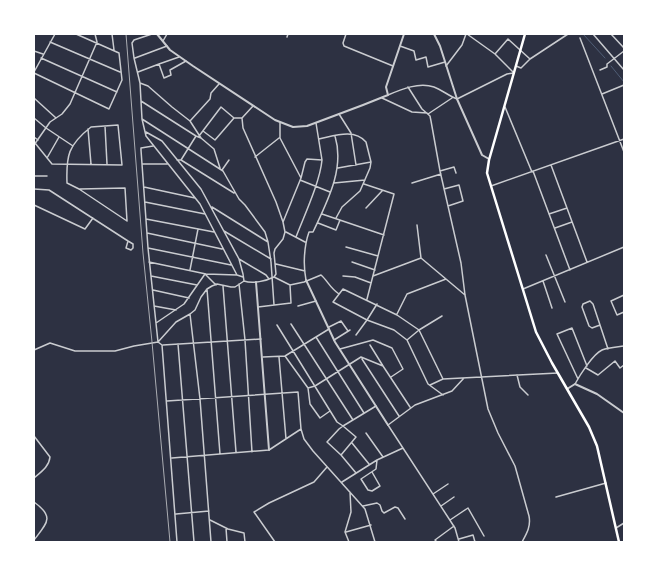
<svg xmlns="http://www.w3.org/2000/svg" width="658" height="576" font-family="Jost,sans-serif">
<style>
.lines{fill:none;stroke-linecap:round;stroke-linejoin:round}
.stream{stroke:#4f5d75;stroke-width:1}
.minor{stroke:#caccd0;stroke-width:1.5}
.tertiary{stroke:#caccd0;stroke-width:2}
.primary{stroke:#fff;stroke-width:2.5}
.rail{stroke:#abadb3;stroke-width:1}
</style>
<rect width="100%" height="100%" fill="#2d3142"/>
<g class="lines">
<!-- stream -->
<path class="stream" d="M583 34 605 58
M611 66 624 82"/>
<!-- minor -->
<path class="minor" d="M112 34 114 50
M152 34 134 40 132 43 134 58 140 83 142 119 146 136 200 204 237 275
M346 34 343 43 344 46 393 66
M467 34 495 54 514 73
M593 34 624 70
M611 34 624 48
M287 37 288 34
M580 38 624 152
M163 41 167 34
M50 42 120 72
M400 46 414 51 416 60 426 57 428 67 445 62
M34 51 43 54
M495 54 508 39 530 59
M179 57 159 64 164 78 171 75 170 70 186 61
M41 58 117 92
M135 58 167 46
M446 66 462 45 466 34
M516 66 521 68 530 59 568 34
M600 70 607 67V64L624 51
M34 72 55 34
M138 72 159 64
M34 73 109 109 122 80 119 53 76 34
M140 83 148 86 172 107 190 121 201 138 214 149 220 168
M408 87 422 109 430 116 431 121 440 171 461 263 465 295 488 409 498 433 515 466 529 516C531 526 527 533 522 542
M602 94 624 85
M388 95C402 89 419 82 434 87 442 90 449 96 457 99L507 74 514 73
M34 98 56 118
M382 98 412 112 427 113
M141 101 196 136 201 138
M505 107 532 172
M339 114 351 133 356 165
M428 114 452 98
M34 118 46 128 73 146
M142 119 223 171 239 199 245 205 265 232 268 242 271 262 274 305
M190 121 210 99 211 93 219 84
M280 123V138L301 178
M105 126 107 164
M88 129 91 164
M203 131 215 140 234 118
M146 132 162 141 201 189 239 259 243 274 244 281
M199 136 221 107 234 118H242
M34 137 38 140
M319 139C334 136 354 128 366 142L371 162 370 168 360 191 342 207 336 218
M35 143 52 164 122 165 118 125 91 127C68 145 66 156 67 183L79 189 127 221
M34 145 50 122 62 114 70 104 97 42 95 34
M153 146 141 148V150L148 248 158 342 162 345 177 542
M255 157 279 138
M47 158 59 137
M177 160H181L196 136
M181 160 234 193
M142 164H168
M551 165 587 262
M338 168 371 162
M222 170 229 160
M440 171 454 167 456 173
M533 171 570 270
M34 176H47
M300 180 330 192
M334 183 365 180
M412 183 441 174
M364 184 394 194 378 256
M491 186 624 139
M144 187 195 198
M34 189 49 190 128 241 133 244V248L131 250 126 248 128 241
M80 189 125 188 127 221
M444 189 459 185 463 201 448 206
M145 202 205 214
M34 205 85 229 93 218
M212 207 268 242
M366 208 382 191
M322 214 384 235
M549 214 567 208
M146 219 214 232
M283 222 301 178 305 162 307 159 322 160
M318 223 336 230 340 220
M417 225 421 258
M555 228 572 222
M224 231 271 259
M286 232 305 242
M147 233 222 249
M296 237C304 216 320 182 322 160L316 123
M346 247 378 256 367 299
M148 248 231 265
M546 255 565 302
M239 259 266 275 269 279
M149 262 206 274 237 275 243 277
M352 262 375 270
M276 264 305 271
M190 270 198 229
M151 276 197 285
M343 276 355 277 371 283
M373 276 421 258 465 295
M274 277 290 285 304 282 321 275C327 280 330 288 339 294
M306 280C303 265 304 246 309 232H313C327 202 345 169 335 136
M244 281C253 284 266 281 274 277L276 274 274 253 275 249 283 239 285 232 283 222 276 202 243 128 242 118 253 106
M543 281 552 308
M239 284 245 340 252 452
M223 286 236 452
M207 289 220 454
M523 289 624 247
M153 290 189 298
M624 295 611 301 617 315 624 312
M154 306 176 310
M298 306 316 301
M258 307 291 303 290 285
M190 314 200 399 211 542
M397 314 407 294 446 279
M156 323 184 304 205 274 216 285
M291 324 353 420
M277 325 337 422 343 426 376 406
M600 325 592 328 589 326 582 307 583 304 590 301 593 304 608 349
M329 327 341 321 348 331
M356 335 367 320 377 304
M316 337 364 413
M334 340 350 330
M407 340 419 330 442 316
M178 344 194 542
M163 345 261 339
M370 345 383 366
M340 349 373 340 392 348 403 369 391 377
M34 350 50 343 75 351H115L134 346 158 342 176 322 190 314 195 310 201 297 207 289 212 286 217 284 231 287H235L244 281
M285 356 308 388 310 404 320 418 330 411
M263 357 285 356 329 329
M279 357 286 439
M362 359 399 416
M586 368 598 375 615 361 620 368 624 365
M517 375 520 387 528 395
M578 379 557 334 572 328 587 366
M575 384C580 375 593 354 602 350 609 347 617 347 624 346
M430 385 443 379 558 373
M308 388 315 386 361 357 383 366 410 407
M443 395 428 384 407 340 394 330 367 320 333 302 343 289 397 315 419 330 443 379
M167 401 298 392 301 429 304 439 313 451 365 509 375 542
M366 433 383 457
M34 436 50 457C49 467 41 472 34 478
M352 443 369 464
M341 455 356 437 343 426 339 429 327 442 341 455 356 473
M172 458 269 450 301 429
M372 472 380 486 372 491 368 490 361 479 376 469 377 460
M342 482 377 460 403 448
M433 494 448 484
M556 497 606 483
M34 502C55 517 47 523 34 540
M363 506 377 503 380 505 382 511 384 513 395 507 398 508 405 519
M441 506 454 497
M176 514 209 511
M210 520 228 529 244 533 245 542
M450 520 468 508 484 536
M226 528 227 542
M616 528 624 523
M346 532 371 525
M459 539 473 535 475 542
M275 542 254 512 269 503 314 482 327 467
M349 542 345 532 351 512 350 492
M437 542 435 540 454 526
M459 542 455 528 388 425 415 405 452 391 464 378"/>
<!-- tertiary -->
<path class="tertiary" d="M157 34 170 50 193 66 275 120 293 127 307 126 363 105 388 95 386 87 404 34
M434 34 440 46 457 99 482 155 489 159
M306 280 335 342 388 425
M256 282 269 450
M567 389 575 384 597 394 624 413"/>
<!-- primary -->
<path class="primary" d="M525 34 489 160 487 173 536 332 552 363 589 427 597 446 619 542"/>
<!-- rail -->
<path class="rail" d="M126 34 143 253 152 342 170 542"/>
</g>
<!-- border -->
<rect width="658" height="576" fill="none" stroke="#ffffff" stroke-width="70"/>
</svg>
